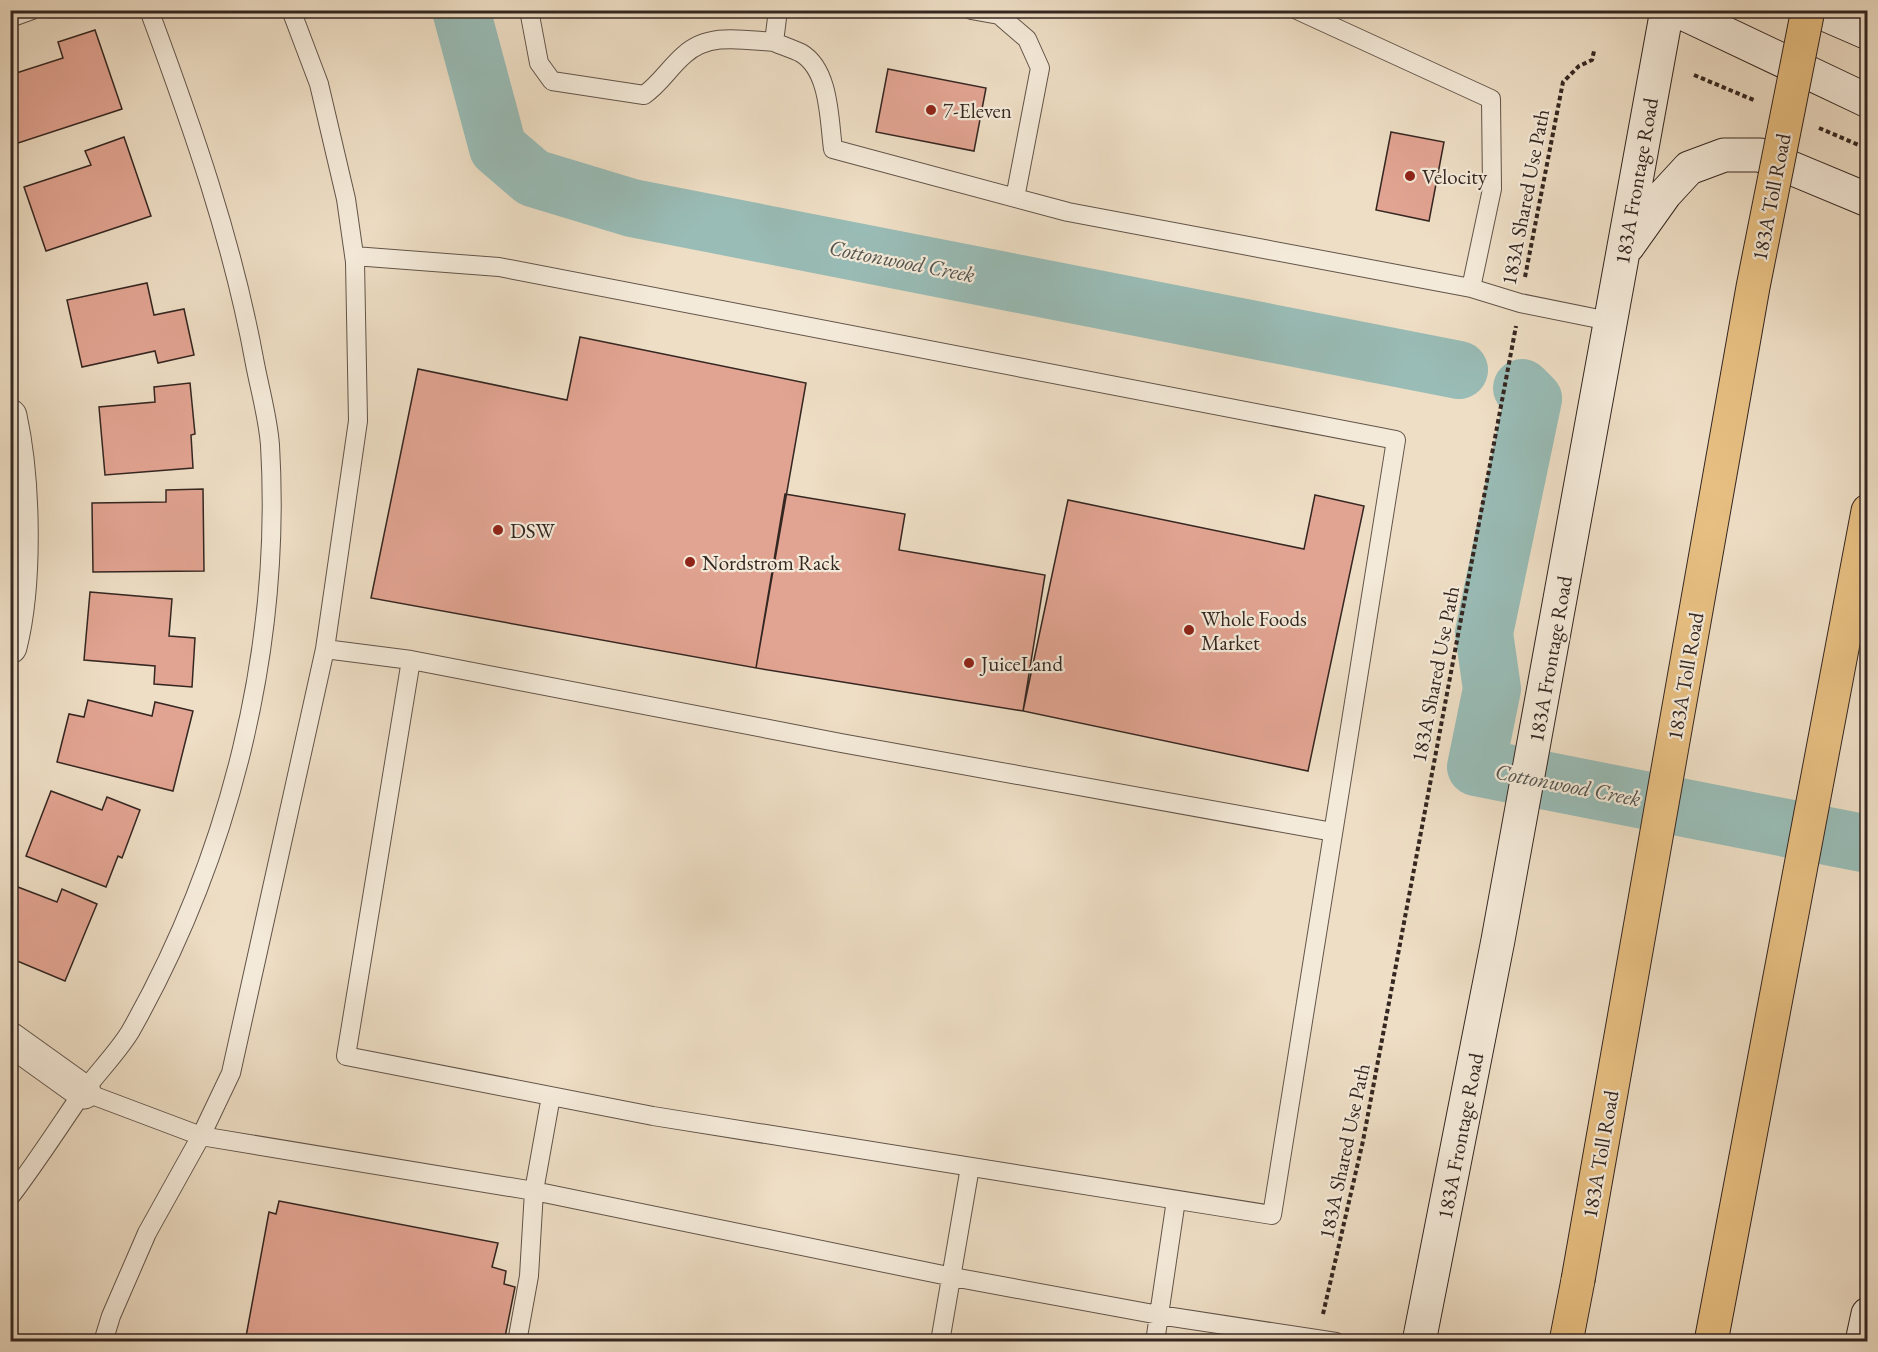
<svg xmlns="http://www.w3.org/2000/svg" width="1878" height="1352" font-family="'EB Garamond',serif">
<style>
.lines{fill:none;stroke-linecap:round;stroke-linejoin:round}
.river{stroke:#99bcb6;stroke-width:58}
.building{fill:#e2a492;stroke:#342621;stroke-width:1.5}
.service-casing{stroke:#62544a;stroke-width:20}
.minor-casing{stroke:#62544a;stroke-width:35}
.tertiary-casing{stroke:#62544a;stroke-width:35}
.secondary-casing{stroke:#342621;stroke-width:35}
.motorway-casing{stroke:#342621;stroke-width:35}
.path{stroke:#342621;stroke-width:4;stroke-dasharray:4.5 3;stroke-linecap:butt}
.service{stroke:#f4ead9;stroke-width:18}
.minor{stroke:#f4ead9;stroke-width:33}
.tertiary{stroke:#f4ead9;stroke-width:33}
.secondary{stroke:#f4ead9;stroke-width:33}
.motorway{stroke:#e7bf82;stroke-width:33}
.motorway-bridge-casing{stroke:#342621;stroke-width:35;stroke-linecap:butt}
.motorway-bridge{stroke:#e7bf82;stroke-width:33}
.poi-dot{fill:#8f2418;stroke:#f4ead9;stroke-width:2}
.labels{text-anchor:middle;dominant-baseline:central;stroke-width:4.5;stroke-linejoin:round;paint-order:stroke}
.poi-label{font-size:21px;fill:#342621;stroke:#f4ead9;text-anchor:start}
.street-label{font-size:21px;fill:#342621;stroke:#f4ead9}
.water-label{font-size:22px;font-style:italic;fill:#52534e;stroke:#f4ead9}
</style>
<rect width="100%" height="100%" fill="#eedec5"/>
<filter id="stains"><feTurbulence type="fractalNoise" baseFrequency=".00333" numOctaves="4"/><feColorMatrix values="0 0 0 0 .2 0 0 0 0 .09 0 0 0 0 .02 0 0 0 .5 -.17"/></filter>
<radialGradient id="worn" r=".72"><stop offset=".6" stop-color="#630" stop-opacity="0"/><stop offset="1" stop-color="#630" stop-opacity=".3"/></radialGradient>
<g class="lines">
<!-- river -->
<path class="river" d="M461 10 498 148 533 178 632 208 1459 370
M1522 388 1533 399 1484 633 1492 689 1476 767 1868 844"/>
</g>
<!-- building -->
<path class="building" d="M95 30 122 109 12 145 10 75 63 58 58 42Z
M888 69 986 88 974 151 876 132Z
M1391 132 1444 142 1429 221 1376 210Z
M124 137 151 216 46 251 24 187 91 165 85 151Z
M147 283 154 315 184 309 194 355 158 363 155 351 82 367 67 300Z
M580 337 806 383 756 668 371 598 418 369 567 400Z
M190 383 195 434 191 435 193 468 105 475 99 407 155 402 154 387Z
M203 489 204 571 93 572 92 503 166 502V490Z
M785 494 905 514 899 550 1045 575 1023 711 756 668Z
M1315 495 1364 506 1308 771 1023 711 1068 500 1304 549Z
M90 592 172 599 169 636 195 638 192 687 154 684 155 666 84 660Z
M88 700 152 716 155 702 193 711 173 791 57 762 69 714 84 717Z
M51 791 102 810 107 797 140 810 122 858 118 856 106 887 26 856Z
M10 884 57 902 62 889 97 904 65 981 10 958Z
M279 1201 498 1243 492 1267 506 1271 504 1284 515 1287 504 1342H245L269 1212 276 1214Z
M209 1336 238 1342H208Z"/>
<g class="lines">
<defs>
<path id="service" d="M529 10 539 63 552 81 644 95C660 84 669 68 684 55 709 32 743 40 774 42
M778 10 774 42C783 46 793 49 801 53 830 70 829 120 833 149L1068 212 1471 288 1492 189 1491 99 1297 10
M971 10 999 15 1027 39 1040 68 1015 198
M10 18 32 10
M1471 288 1520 303 1609 321
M325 649 411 660 346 1056 653 1116 1272 1215 1396 440 499 267 354 256
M411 660 841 743 1333 832
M84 1092 201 1136 534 1191 953 1277 1159 1315 1336 1342
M10 1197C36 1163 59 1127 83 1092 98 1072 117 1053 130 1032 230 856 282 648 270 445 268 418 260 390 255 364 233 242 192 126 149 10
M103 1342 111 1316 147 1233 201 1136 231 1073 325 649 358 421 355 262 346 199 319 84 291 10
M517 1342 529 1276 534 1191 551 1096
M940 1342 970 1167
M1155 1342 1176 1200"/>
<path id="minor" d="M10 1039 84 1092"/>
<path id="tertiary" d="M10 416C24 480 26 584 10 647"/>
<path id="secondary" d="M1676 10 1868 101
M1815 10 1868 33
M1628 246 1665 194 1689 168 1724 155H1760L1868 200
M1419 1342 1498 940 1667 10
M1862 1342 1868 1314"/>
<path id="motorway" d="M1566 1342 1578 1280
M1711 1342 1868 511"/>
</defs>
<!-- service casing -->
<use href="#service" class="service-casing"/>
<!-- minor casing -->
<use href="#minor" class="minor-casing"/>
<!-- tertiary casing -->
<use href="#tertiary" class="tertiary-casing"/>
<!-- secondary casing -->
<use href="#secondary" class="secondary-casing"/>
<!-- motorway casing -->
<use href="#motorway" class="motorway-casing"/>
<!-- path -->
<path class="path" d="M1694 75 1756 101
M1819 128 1868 149
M1525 277 1563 82 1579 66 1592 60 1594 51
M1323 1314 1363 1141 1516 326"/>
<!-- service -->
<use href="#service" class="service"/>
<!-- minor -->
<use href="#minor" class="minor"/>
<!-- tertiary -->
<use href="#tertiary" class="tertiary"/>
<!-- secondary -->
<use href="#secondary" class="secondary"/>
<!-- motorway -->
<use href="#motorway" class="motorway"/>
<defs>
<path id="motorway-bridge" d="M1578 1280 1753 287 1808 10"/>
</defs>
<!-- motorway-bridge casing -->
<use href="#motorway-bridge" class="motorway-bridge-casing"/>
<!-- motorway-bridge -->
<use href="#motorway-bridge" class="motorway-bridge"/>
</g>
<!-- markers -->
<g class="poi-dot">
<circle cx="931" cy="110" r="6"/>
<circle cx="1410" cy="176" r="6"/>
<circle cx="498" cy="530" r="6"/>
<circle cx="690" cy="562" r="6"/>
<circle cx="1189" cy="630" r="6"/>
<circle cx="969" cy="663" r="6"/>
</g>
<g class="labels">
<!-- poi labels -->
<g class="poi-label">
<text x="943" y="110">7-Eleven</text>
<text x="1422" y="176">Velocity</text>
<text x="510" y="530">DSW</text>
<text x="702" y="562">Nordstrom Rack</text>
<text x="1201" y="618">Whole Foods<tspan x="1201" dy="24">Market</tspan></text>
<text x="981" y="663">JuiceLand</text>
</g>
<!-- street labels -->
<g class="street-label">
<text transform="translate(1636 181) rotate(-80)">183A Frontage Road</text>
<text transform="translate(1525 197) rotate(-79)">183A Shared Use Path</text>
<text transform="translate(1771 197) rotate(-79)">183A Toll Road</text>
<text transform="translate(1550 659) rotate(-80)">183A Frontage Road</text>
<text transform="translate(1435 674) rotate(-79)">183A Shared Use Path</text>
<text transform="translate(1685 676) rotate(-80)">183A Toll Road</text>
<text transform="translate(1460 1136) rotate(-79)">183A Frontage Road</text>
<text transform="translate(1344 1151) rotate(-78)">183A Shared Use Path</text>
<text transform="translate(1600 1154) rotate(-80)">183A Toll Road</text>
</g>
<!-- water labels -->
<g class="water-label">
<text transform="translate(902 261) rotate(11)">Cottonwood Creek</text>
<text transform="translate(1568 785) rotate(11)">Cottonwood Creek</text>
</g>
</g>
<!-- margin -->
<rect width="1878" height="1352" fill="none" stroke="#eedec5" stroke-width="36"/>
<rect x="12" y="12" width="1854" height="1328" fill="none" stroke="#342621" stroke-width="3"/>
<rect x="18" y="18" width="1842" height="1316" fill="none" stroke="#342621" stroke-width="1.5"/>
<rect width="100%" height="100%" filter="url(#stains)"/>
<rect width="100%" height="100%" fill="url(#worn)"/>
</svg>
